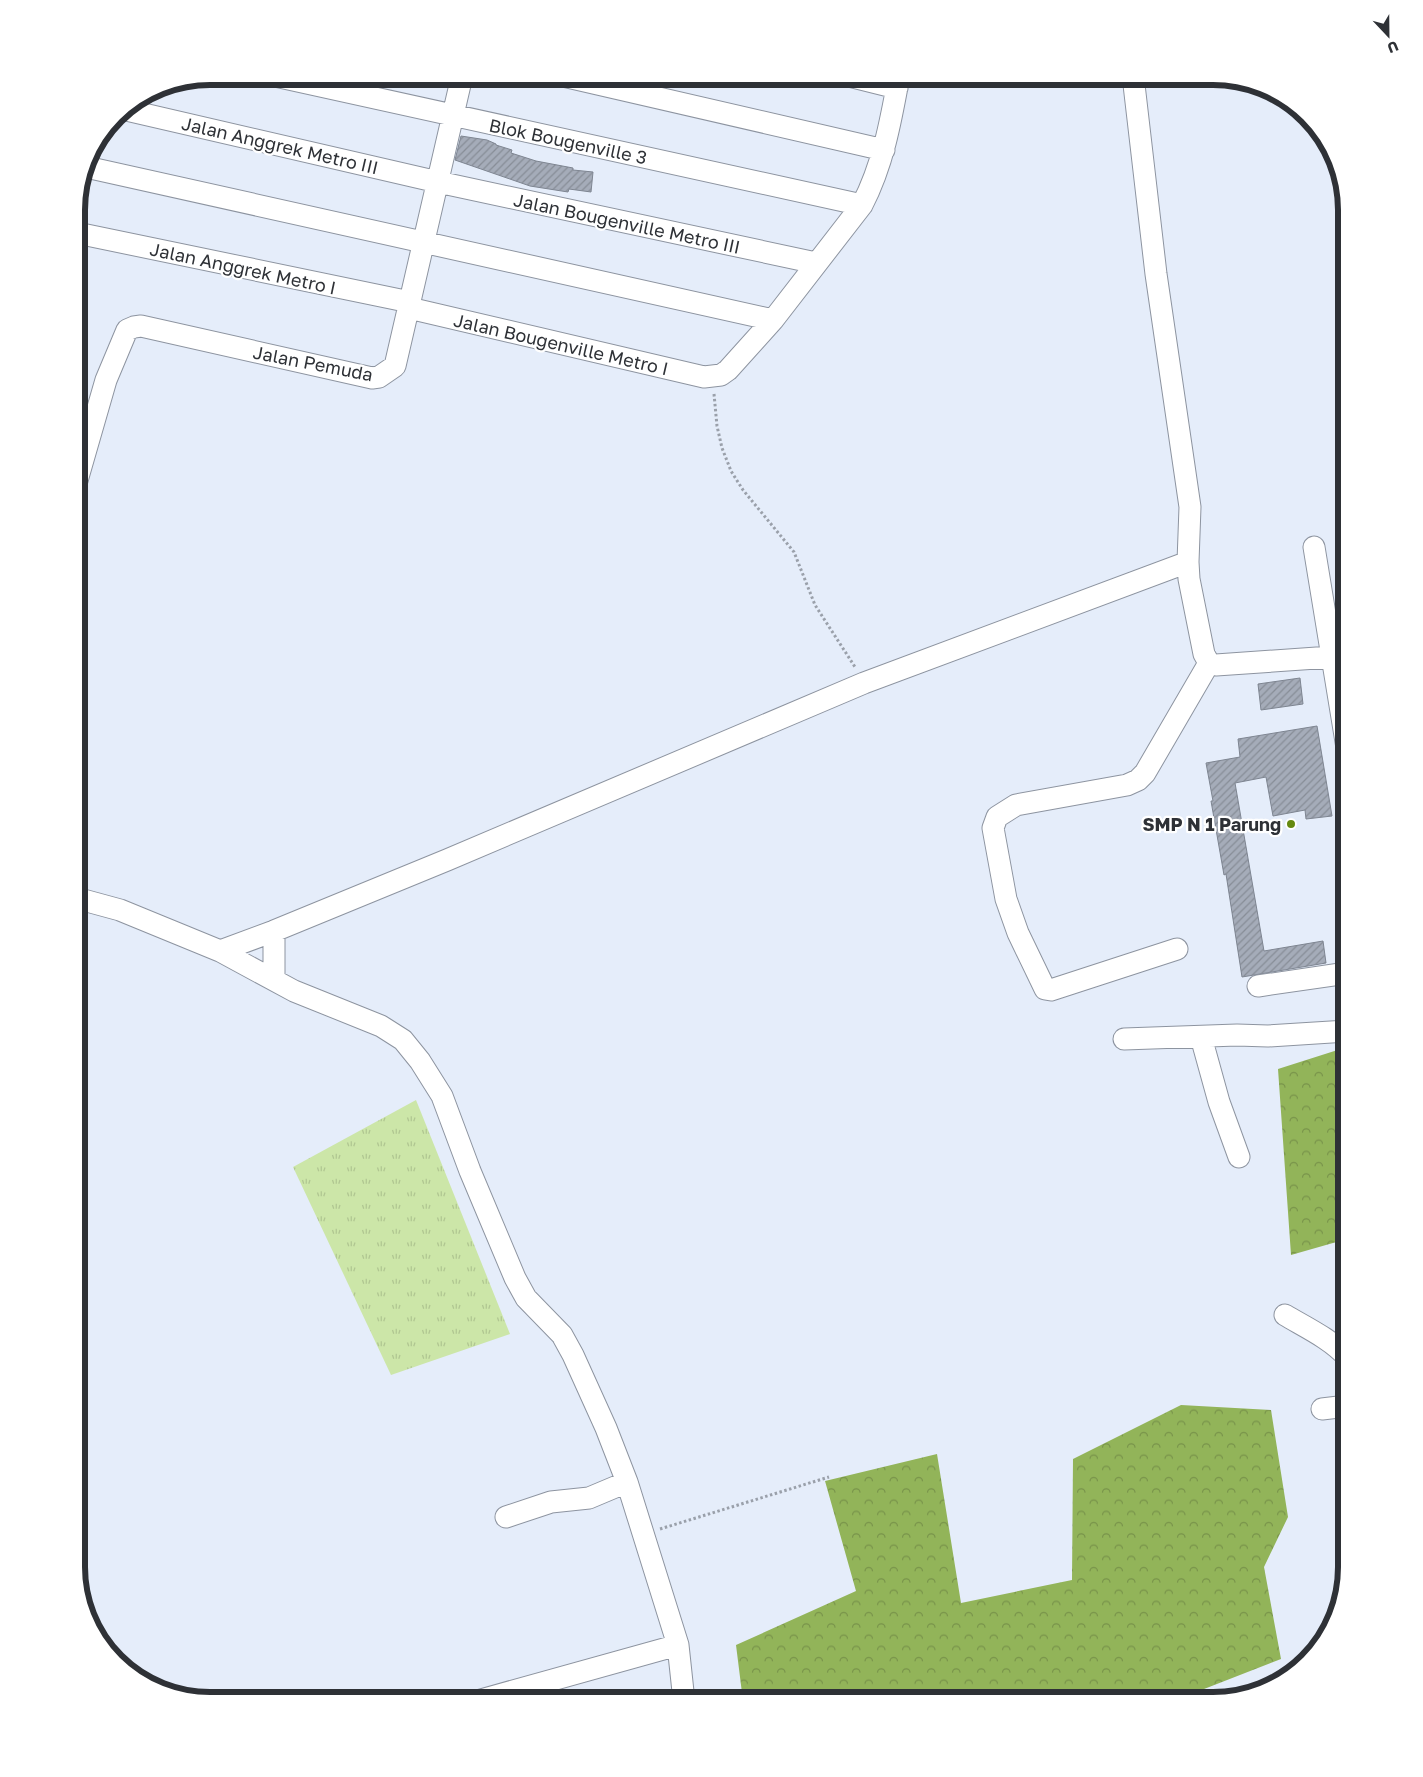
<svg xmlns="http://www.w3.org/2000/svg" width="1423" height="1777" font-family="'Golos Text',sans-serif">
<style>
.grass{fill:url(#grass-tufts)}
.forest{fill:url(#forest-crowns)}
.building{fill:url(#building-hatch);stroke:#7e8591}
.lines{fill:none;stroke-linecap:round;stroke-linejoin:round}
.minor-casing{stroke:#8d94a0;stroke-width:23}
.path{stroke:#9aa0aa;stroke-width:3;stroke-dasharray:2.5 2.5;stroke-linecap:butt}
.minor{stroke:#fff;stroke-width:21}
.poi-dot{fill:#65890f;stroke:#fff;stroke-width:2}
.labels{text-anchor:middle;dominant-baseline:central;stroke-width:4.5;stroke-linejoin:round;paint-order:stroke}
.street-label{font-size:18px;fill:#2e3136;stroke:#fff}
.poi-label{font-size:18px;font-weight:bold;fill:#2e3136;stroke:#fff;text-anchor:end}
.rim{fill:none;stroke:#2e3136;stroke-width:6}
</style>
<defs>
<pattern id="grass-tufts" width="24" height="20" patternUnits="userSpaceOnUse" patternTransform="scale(1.25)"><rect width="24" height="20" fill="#cce6a8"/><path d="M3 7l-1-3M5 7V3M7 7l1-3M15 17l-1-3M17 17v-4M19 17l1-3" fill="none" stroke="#b0c691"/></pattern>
<pattern id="forest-crowns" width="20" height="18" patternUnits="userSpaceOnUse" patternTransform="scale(1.25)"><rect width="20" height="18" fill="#92b459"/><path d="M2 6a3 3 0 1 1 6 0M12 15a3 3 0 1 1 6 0" fill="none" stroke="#78934a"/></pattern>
<pattern id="building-hatch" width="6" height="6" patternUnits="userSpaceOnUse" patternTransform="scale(1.25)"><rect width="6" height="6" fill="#a5acb9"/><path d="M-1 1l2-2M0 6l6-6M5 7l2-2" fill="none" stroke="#878d97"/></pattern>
</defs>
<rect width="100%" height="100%" fill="#e5edfa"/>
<!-- grass -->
<path class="grass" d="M416 1100 510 1334 391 1375 293 1167Z"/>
<!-- forest -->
<path class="forest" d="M1347 1047V1239L1291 1255 1278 1069Z
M1181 1405 1271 1410 1288 1517 1264 1567 1281 1659 1181 1698 1179 1701H743L736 1645 856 1591 825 1481 937 1454 961 1603 1072 1580 1073 1459Z"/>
<!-- building -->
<path class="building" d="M461 136 487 140 496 144V145L512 150 511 153 536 161 573 168V170L593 172 591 192 569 189 568 192 530 186 455 160Z
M1300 678 1303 704 1261 710 1258 684Z
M1317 726 1332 816 1306 819 1305 810 1273 816 1266 777 1235 783 1264 951 1323 941 1326 963 1242 977 1226 874 1224 875 1211 801H1213L1206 763 1240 757 1238 739Z"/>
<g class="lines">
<defs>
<path id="minor" d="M275 76 862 205
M563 76 884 150
M849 76 897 88
M1133 76 1156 274 1190 507 1188 562 1189 579 1204 654 1209 663 1216 665 1331 657 1347 650
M122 109 438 182 816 263
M86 167 773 320
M77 233 410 302
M409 308 704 377 721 375 728 370 773 320 862 205C883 165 891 120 899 76
M76 484 106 380 127 330 134 327 141 326 372 378 379 377 395 366 462 76
M1314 547 1347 748
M76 898 120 910 220 951 294 991 381 1026 403 1040 420 1061 442 1096 470 1171 515 1278 526 1298 562 1335 573 1355 606 1428 627 1482 678 1645 684 1701
M274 931V980
M1177 949 1051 990 1045 989 1018 933 1006 899 993 828 997 817 1016 805 1127 785 1138 780 1145 773 1209 663
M220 951 274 931 447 860 864 683 1188 562
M1258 986 1347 973
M1201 1037 1219 1102 1239 1157
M1124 1039 1237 1035 1268 1036 1347 1031
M1285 1315C1305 1327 1331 1339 1347 1357
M1322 1409 1347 1406
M506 1517 551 1502 589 1498 627 1482
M477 1701 678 1645"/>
</defs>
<!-- minor casing -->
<use href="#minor" class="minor-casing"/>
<!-- path -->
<path class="path" d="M714 394 717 426 722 448 731 471 743 490 794 552 815 605 855 667
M660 1529 829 1477"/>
<!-- minor -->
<use href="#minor" class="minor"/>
</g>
<!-- markers -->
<circle class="poi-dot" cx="1291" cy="824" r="5"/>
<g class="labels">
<!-- street labels -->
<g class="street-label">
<text transform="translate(568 141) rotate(12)">Blok Bougenville 3</text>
<text transform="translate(280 145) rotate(13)">Jalan Anggrek Metro III</text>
<text transform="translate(627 223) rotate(12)">Jalan Bougenville Metro III</text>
<text transform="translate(243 268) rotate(12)">Jalan Anggrek Metro I</text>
<text transform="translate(561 344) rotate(13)">Jalan Bougenville Metro I</text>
<text transform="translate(313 363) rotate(11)">Jalan Pemuda</text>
</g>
<!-- poi labels -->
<g class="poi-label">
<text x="1281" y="824">SMP N 1 Parung</text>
</g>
</g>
<!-- crop -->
<path d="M0 0H1423V1777H0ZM210 85H1213A125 125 0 0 1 1338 210V1567A125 125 0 0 1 1213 1692H210A125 125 0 0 1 85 1567V210A125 125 0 0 1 210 85Z" fill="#fff" fill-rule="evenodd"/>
<path class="rim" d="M210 85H1213A125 125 0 0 1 1338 210V1567A125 125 0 0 1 1213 1692H210A125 125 0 0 1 85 1567V210A125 125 0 0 1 210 85Z"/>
<!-- north arrow -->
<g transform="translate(1388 35) rotate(158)" stroke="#ffffff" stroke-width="4" paint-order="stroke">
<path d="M0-4L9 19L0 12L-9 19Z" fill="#2e3136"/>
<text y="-8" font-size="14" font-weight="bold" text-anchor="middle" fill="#2e3136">U</text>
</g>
</svg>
